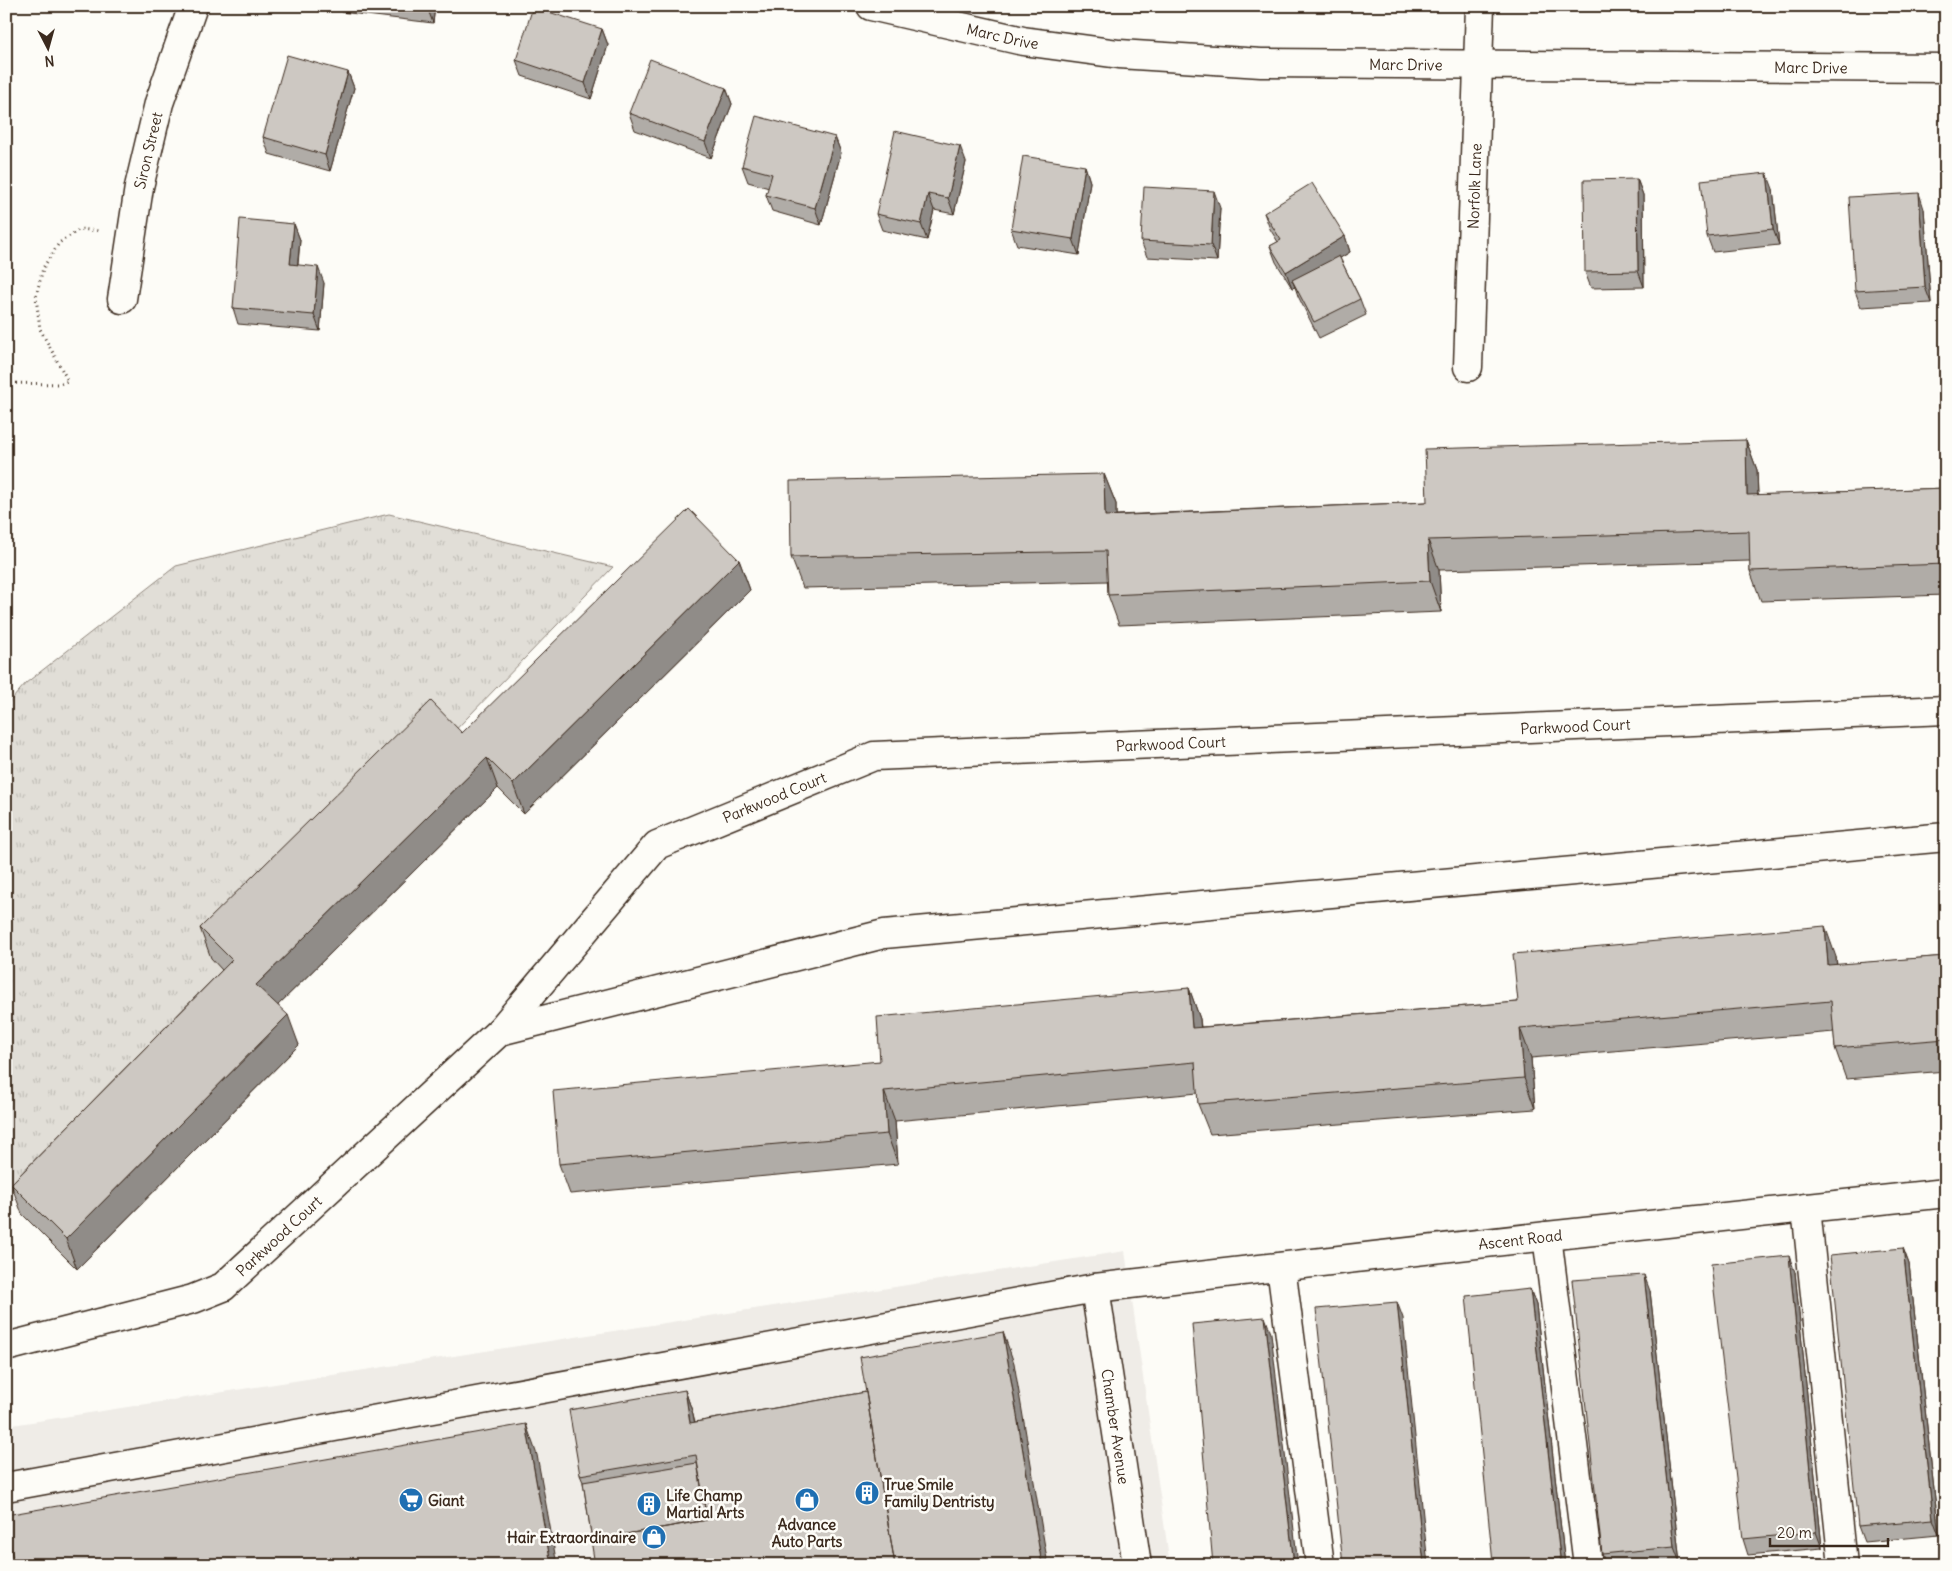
<svg xmlns="http://www.w3.org/2000/svg" width="1952" height="1571" font-family="Delius,sans-serif">
<style>
.built{fill:#efece7}
.grass{fill:url(#grass-tufts);stroke:#8e847a}
.lines{fill:none;stroke-linecap:round;stroke-linejoin:round}
.minor-casing{stroke:#3b2a1e;stroke-width:31}
.path{stroke:#3b2a1e;stroke-width:3;stroke-dasharray:1 4;stroke-linecap:butt}
.minor{stroke:#fdfcf7;stroke-width:28}
.wall{fill:#b0aca7;stroke:#3b2a1e}
.shaded-wall{fill:#908c88;stroke:#3b2a1e}
.building{fill:#cdc8c2;stroke:#3b2a1e}
.labels{text-anchor:middle;dominant-baseline:central;stroke-width:5;stroke-linejoin:round;paint-order:stroke}
.street-label{font-size:15px;fill:#3b2a1e;stroke:#fdfcf7}
.poi-label{font-size:15px;font-weight:bold;fill:#3b2a1e;stroke:#fdfcf7;text-anchor:start}
</style>
<defs>
<pattern id="grass-tufts" width="24" height="20" patternUnits="userSpaceOnUse" patternTransform="scale(1.25)"><rect width="24" height="20" fill="#e1ded7"/><path d="M3 7l-1-3M5 7V3M7 7l1-3M15 17l-1-3M17 17v-4M19 17l1-3" fill="none" stroke="#c2bfb8"/></pattern>
</defs>
<rect width="100%" height="100%" fill="#fdfcf7"/>
<filter id="ink" filterUnits="userSpaceOnUse"><feTurbulence type="fractalNoise" baseFrequency=".02" numOctaves="2"/><feDisplacementMap in="SourceGraphic" scale="10" xChannelSelector="R" yChannelSelector="G"/><feConvolveMatrix kernelMatrix="1 2 1 2 8 2 1 2 1" color-interpolation-filters="sRGB"/></filter>
<g filter="url(#ink)">
<!-- built -->
<path class="built" d="M1125 1251 1170 1565H6V1426Z"/>
<!-- grass -->
<path class="grass" d="M389 514 613 567 6 1195V706L26 683 176 566Z"/>
<g class="lines">
<defs>
<g id="minor">
<path id="s1" d="M871 6 1023 41 1119 54 1261 63 1946 68"/>
<path id="s2" d="M122 299 139 187 159 103 193 6"/>
<path id="s3" d="M1468 367 1480 6"/>
<path id="s4" d="M500 1031 657 845 874 756 1946 710"/>
<path d="M1806 1208 1843 1565"/>
<path d="M1547 1236 1588 1565"/>
<path d="M1281 1267 1320 1565"/>
<path id="s5" d="M1095 1288 1137 1565"/>
<path id="s6" d="M6 1347 193 1299 223 1287 500 1031 884 934 1946 837"/>
<path id="s7" d="M6 1487 1095 1288 1547 1236 1946 1193"/>
</g>
</defs>
<!-- minor casing -->
<use href="#minor" class="minor-casing"/>
<!-- path -->
<path class="path" d="M6 383 60 384 68 381 40 329 36 297 43 268 59 243 80 229 99 231"/>
<!-- minor -->
<use href="#minor" class="minor"/>
</g>
<!-- wall -->
<path class="wall" d="M339 6H435L433 23 341 12Z
M602 29 608 45 591 99 522 76 516 60Z
M348 72 354 88 330 171 269 154 263 137Z
M726 88 732 104 711 158 635 130 629 113Z
M835 137 841 153 821 225 772 211 766 195 769 188 748 182 742 166Z
M966 162 954 214 934 210 927 240 882 230 876 214Z
M1085 166 1090 182 1079 255 1017 245 1011 229Z
M1637 179 1643 195 1644 287 1591 288 1585 272Z
M1773 189 1779 245 1713 252 1707 236Z
M1220 208 1217 261 1147 257 1141 241Z
M1924 209 1931 303 1861 307 1855 291Z
M1264 213 1345 236 1350 252 1340 258 1360 299 1366 315 1319 338 1298 296 1295 287 1292 288 1276 262 1270 246 1278 242 1270 229Z
M294 224 300 240 298 265 324 283 320 331 238 324 233 308Z
M1746 440 1757 470 1758 495 1946 488V595L1761 601 1750 571V561L1439 570 1441 612 1119 625 1108 595V581L803 588 791 557 1104 474 1116 504V515L1427 502Z
M739 560 750 590 524 814 498 788 278 1005 299 1045 77 1269 22 1214 11 1184 222 970 211 958 200 928 462 733Z
M1946 956V1071L1846 1079 1835 1048 1834 1032 1531 1058 1535 1109 1210 1134 1198 1104V1093L895 1121 898 1164 570 1194 559 1164 880 1061 1189 988 1200 1019 1201 1027 1518 1002 1836 957 1837 965Z
M1903 1248 1909 1264 1939 1535 1864 1542 1858 1526Z
M1795 1272 1822 1548 1748 1555 1743 1539Z
M1530 1289 1536 1305 1565 1565H1493V1563Z
M1650 1291 1680 1563 1663 1565H1606L1602 1554Z
M1014 1363 592 1540 583 1482 580 1475 685 1390 693 1414 695 1422 866 1392Z"/>
<!-- shaded-wall -->
<path class="shaded-wall" d="M428 6H435L433 23 427 7Z
M602 29 608 45 591 99 585 83Z
M348 72 354 88 330 171 325 155Z
M726 88 732 104 711 158 705 142Z
M835 137 841 153 821 225 815 208Z
M960 146 966 162 954 214 948 198Z
M1085 166 1090 182 1079 255 1073 239Z
M1767 173 1773 189 1779 245 1773 229Z
M1637 179 1643 195 1644 287 1638 271Z
M1214 191 1220 208 1217 261 1211 245Z
M1919 193 1924 209 1931 303 1925 287Z
M928 194 934 210 927 240 921 224Z
M294 224 300 240 296 280 290 264Z
M1345 236 1350 252 1295 286 1292 280 1295 287 1292 288 1286 272Z
M318 267 324 283 320 331 314 315Z
M1746 440 1757 470 1759 526 1747 495Z
M1104 474 1116 504V546L1105 516Z
M1428 540 1439 570 1441 612 1430 581Z
M739 560 750 590 524 814 513 784Z
M487 758 498 788 267 1016 256 985Z
M1825 926 1836 957 1839 996 1828 965Z
M1189 988 1200 1019 1203 1058 1192 1028Z
M288 1015 299 1045 77 1269 66 1239Z
M1520 1028 1531 1058 1535 1109 1524 1078Z
M884 1091 895 1121 898 1164 887 1134Z
M1903 1248 1909 1264 1939 1535 1933 1519Z
M1789 1256 1795 1272 1822 1548 1816 1532Z
M1644 1275 1650 1291 1680 1563 1674 1547Z
M1530 1289 1536 1305 1565 1565H1563L1560 1558Z
M1397 1302 1403 1318 1428 1565H1424Z
M1265 1317 1271 1333 1298 1565H1294Z
M1003 1332 1014 1363 1048 1565H1042Z
M685 1390 693 1414 699 1446 690 1423Z
M526 1424 537 1455 557 1565H551Z"/>
<!-- building -->
<path class="building" d="M533 7 602 29 585 83 516 60Z
M287 55 348 72 325 155 263 137Z
M650 59 726 88 705 142 629 113Z
M756 116 835 137 815 208 766 195 772 174 742 166Z
M895 131 960 146 948 198 928 194 921 224 876 214Z
M1023 156 1085 166 1073 239 1011 229Z
M1767 173 1773 229 1707 236 1701 180Z
M1637 179 1638 271 1585 272 1584 180Z
M1312 183 1345 236 1286 272 1270 246 1281 240 1264 213Z
M1144 187 1214 191 1211 245 1141 241Z
M1919 193 1925 287 1855 291 1849 197Z
M240 219 294 224 290 264 318 267 314 315 233 308Z
M1339 256 1360 299 1314 322 1292 280Z
M1746 440 1747 495 1946 488V564L1750 571 1749 531 1428 540 1430 581 1108 595 1106 551 791 557 790 481 1104 474 1105 516 1427 502 1425 449Z
M689 509 739 560 513 784 487 758 256 985 288 1015 66 1239 11 1184 232 960 200 928 431 701 462 733Z
M1825 926 1828 965 1946 956V1039L1835 1048 1831 1001 1520 1028 1524 1078 1198 1104 1195 1062 884 1091 887 1134 559 1164 553 1091 880 1061 877 1017 1189 988 1192 1028 1518 1002 1513 954Z
M1903 1248 1933 1519 1858 1526 1830 1255Z
M1789 1256 1816 1532 1743 1539 1711 1264Z
M1644 1275 1674 1547 1602 1554 1572 1280Z
M1530 1289 1560 1558 1493 1563 1466 1296Z
M1397 1302 1424 1565H1343L1316 1309Z
M1265 1317 1294 1565H1213L1192 1324Z
M1003 1332 1042 1565H895L860 1357Z
M685 1390 690 1423 866 1392 895 1565H595L591 1540 707 1520 696 1455 580 1475 569 1410Z
M526 1424 551 1565H14L6 1524V1515Z
M697 1463 707 1520 592 1540 583 1482Z"/>
</g>
<!-- icons -->
<defs>
<symbol id="building-disc" viewBox="-11 -11 22 22"><circle r="9.5" fill="#1f6fb2" stroke="#fdfcf7"/><path d="M-4-6H4V6H1V3H-1V6H-4ZM-2.5-4.3h1.7v1.8h-1.7ZM.8-4.3h1.7v1.8H.8ZM-2.5-1h1.7V.8h-1.7ZM.8-1h1.7V.8H.8Z" fill="#fff"/></symbol>
<symbol id="supermarket-disc" viewBox="-11 -11 22 22"><circle r="9.5" fill="#1f6fb2" stroke="#fdfcf7"/><path d="M-6-5.5h2.5l.6 2H6L4.5 2H-2.5L-4.4-4H-6ZM-1.5 3.2a1.3 1.3 0 1 0 .1 0ZM3 3.2a1.3 1.3 0 1 0 .1 0Z" fill="#fff"/></symbol>
<symbol id="shop-disc" viewBox="-11 -11 22 22"><circle r="9.5" fill="#1f6fb2" stroke="#fdfcf7"/><path d="M-5-2.5h2.3a2.7 3.5 0 0 1 5.4 0H5L5.5 6h-11ZM-1.5-2.5h3a1.5 2.3 0 0 0-3 0Z" fill="#fff"/></symbol>
</defs>
<g fill-rule="evenodd">
<use href="#building-disc" x="853" y="1479" width="28" height="28"/>
<use href="#supermarket-disc" x="397" y="1486" width="28" height="28"/>
<use href="#shop-disc" x="793" y="1486" width="28" height="28"/>
<use href="#building-disc" x="635" y="1490" width="28" height="28"/>
<use href="#shop-disc" x="640" y="1523" width="28" height="28"/>
</g>
<g class="labels">
<!-- street labels -->
<g class="street-label">
<text stroke="none"><textPath href="#s1" startOffset="135">Marc Drive</textPath></text>
<text stroke="none"><textPath href="#s1" startOffset="540">Marc Drive</textPath></text>
<text stroke="none"><textPath href="#s1" startOffset="945">Marc Drive</textPath></text>
<text stroke="none"><textPath href="#s2" startOffset="151">Siron Street</textPath></text>
<text stroke="none"><textPath href="#s3" startOffset="181">Norfolk Lane</textPath></text>
<text stroke="none"><textPath href="#s4" startOffset="1180">Parkwood Court</textPath></text>
<text stroke="none"><textPath href="#s4" startOffset="775">Parkwood Court</textPath></text>
<text stroke="none"><textPath href="#s4" startOffset="370">Parkwood Court</textPath></text>
<text stroke="none"><textPath href="#s6" startOffset="301">Parkwood Court</textPath></text>
<text stroke="none"><textPath href="#s7" startOffset="1535">Ascent Road</textPath></text>
<text stroke="none"><textPath href="#s5" startOffset="140">Chamber Avenue</textPath></text>
</g>
<!-- poi labels -->
<g class="poi-label">
<text x="884" y="1484">True Smile<tspan x="884" dy="17">Family Dentristy</tspan></text>
<text x="666" y="1495">Life Champ<tspan x="666" dy="17">Martial Arts</tspan></text>
<text x="428" y="1500">Giant</text>
<text x="807" y="1524" text-anchor="middle">Advance<tspan x="807" dy="17">Auto Parts</tspan></text>
<text x="636" y="1537" text-anchor="end">Hair Extraordinaire</text>
</g>
</g>
<!-- margin -->
<rect width="1952" height="1571" fill="none" stroke="#fdfcf7" stroke-width="25"/>
<rect x="12" y="12" width="1927" height="1546" fill="none" stroke="#3b2a1e" stroke-width="2" filter="url(#ink)"/>
<!-- north arrow -->
<g transform="translate(48 48) rotate(174)" stroke="#fdfcf7" stroke-width="4" paint-order="stroke">
<path d="M0-4L9 19L0 12L-9 19Z" fill="#3b2a1e"/>
<text y="-8" font-size="14" font-weight="bold" text-anchor="middle" fill="#3b2a1e">N</text>
</g>
<!-- scale -->
<path d="M1770 1538v8h118v-8" fill="none" stroke="#3b2a1e" stroke-width="2.5"/>
<text x="1777" y="1538" font-size="15" fill="#3b2a1e" stroke="#fdfcf7" stroke-width="4" paint-order="stroke">20 m</text>
</svg>
